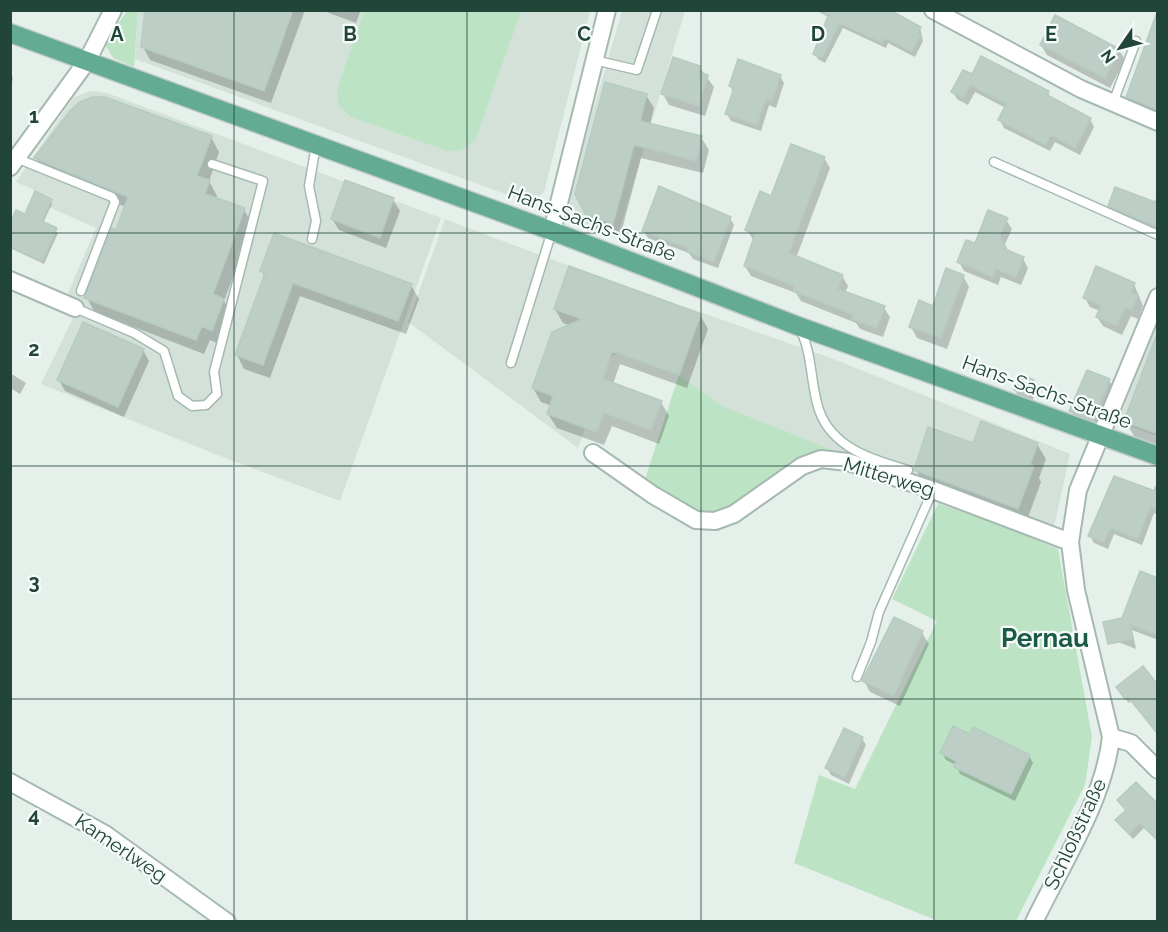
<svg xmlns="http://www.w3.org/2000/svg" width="1168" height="932" font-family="Raleway,sans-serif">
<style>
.built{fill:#d3e1d9}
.green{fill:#bce3c4}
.shadow{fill:#0003}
.building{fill:#bdcec6;stroke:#b6cbc1;stroke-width:1.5}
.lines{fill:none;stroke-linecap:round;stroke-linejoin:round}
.lane-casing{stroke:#a6b9b1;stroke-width:11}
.street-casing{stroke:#a6b9b1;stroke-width:20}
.primary-casing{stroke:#c1cbc8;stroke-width:21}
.lane{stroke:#fff;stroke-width:8}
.street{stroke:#fff;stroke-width:16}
.primary{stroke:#64ab94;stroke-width:18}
.grid{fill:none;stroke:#214539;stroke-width:1.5;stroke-opacity:0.55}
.labels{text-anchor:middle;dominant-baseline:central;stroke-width:4.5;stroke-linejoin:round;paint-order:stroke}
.street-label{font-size:20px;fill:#214539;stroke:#f7fbf9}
.district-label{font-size:26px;font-weight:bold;fill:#1a5a46;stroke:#f7fbf9}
.grid-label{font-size:20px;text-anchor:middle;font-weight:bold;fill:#214539;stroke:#f7fbf9;stroke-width:4.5;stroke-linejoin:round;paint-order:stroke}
</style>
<rect width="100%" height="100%" fill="#e5f0ea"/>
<!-- built -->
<path class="built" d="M138 11H590L544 192 530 203 135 59Z
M622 11H685L617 238 562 217Z
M90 91 107 93 441 218 340 501 215 454 41 384 75 314 68 293 96 228 49 207 53 198 16 182 74 97Z
M445 219 569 266 831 358 1070 454 1054 527 1058 549 842 467 722 406 679 375 618 353 610 358 578 448 408 322Z
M1157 322V436L1118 422Z"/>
<!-- green -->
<path class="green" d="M127 11H138L134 67 113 58 106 46C111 31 119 24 127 11Z
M364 11H521L476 138C468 147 461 152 448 151L351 117 339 106 337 90Z
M679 375 722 406 840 453 842 467 822 466 807 473 789 482 733 524 718 531 693 529 640 494Z
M938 504 998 524 1058 549 1092 737 1085 785 1016 921H938L794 863 819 775 855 789 937 621 892 599Z"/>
<!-- shadow -->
<path class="shadow" d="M147 10H305L271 103 150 60 143 47Z
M321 10H361L356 23Z
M831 10 920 28 923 41 915 57 888 43 886 48 843 28 825 63 818 59 815 54Z
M1158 41V120L1135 109 1128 97Z
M1041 45 1119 50 1125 60 1110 88 1047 55Z
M699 67 714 87 705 116 669 105 663 94Z
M10 73 13 78 10 92Z
M780 76 784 83 776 108 769 105 761 131 731 121 727 114 734 93 730 86Z
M972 76 1048 93 1052 100 1090 119 1094 127 1080 155 1055 142 1050 151 1004 128 1000 120 1006 108 975 92 968 105 957 99 953 92Z
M646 95 654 108 650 124 701 137 709 150 703 173 641 158 620 237 594 228 586 214Z
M211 137 219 152 209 181 217 196 216 199 244 210 252 224 224 301 232 315 221 345 210 340 204 354 95 312 86 297 126 207 44 173 36 158Z
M824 158 830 168 796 258 842 276 848 286 845 293 884 308 890 317 883 337 860 329 856 323 801 301 796 293 751 276 745 266 754 241 747 230 772 198Z
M1158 194V235L1116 218 1109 206 1154 203Z
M393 200 400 211 386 248 339 230 332 219Z
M51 201 52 204 43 223 58 233 44 264 10 248V226Z
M730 218 734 225 718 268 693 259 689 253 648 238 644 231Z
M1006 220 1012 229 1004 246 1007 252 1023 259 1028 268 1021 285 1001 277 998 285 964 271 959 262Z
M262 271 411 285 419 299 406 334 300 296 270 378 244 369 237 355 265 277Z
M963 276 969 287 947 349 917 338 911 327 934 308Z
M1134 284 1143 306 1138 319 1131 316 1122 335 1103 326 1097 317 1100 311 1090 307 1085 298Z
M555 309 700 315 708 329 687 388 620 364 613 384 661 402 669 416 659 444 612 426 604 445 557 428 548 414 552 406 541 402 533 388 571 326 563 323Z
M1158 337V445L1134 436 1125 421Z
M143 350 149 361 124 417 65 391 59 380Z
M10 373 26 383 20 394 10 388Z
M1109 380 1113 388 1097 427 1075 418 1071 411Z
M1033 381 1037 388 1032 402 1019 397 1015 390Z
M929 429 974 445 1037 444 1046 459 1039 478 1041 482 1026 523 924 485 915 467Z
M1155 486 1158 487V515L1154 513 1142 545 1114 534 1108 549 1094 543 1090 536 1153 492Z
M1158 579V640L1132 630 1136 649 1111 639 1124 619Z
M894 619 922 633 929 644 900 706 870 692 864 681Z
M1158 688V740L1156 733 1131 701 1129 703 1120 692Z
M970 736 1029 756 1033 763 1015 801 960 774 956 765 946 760 942 753Z
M862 738 866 745 849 784 831 775 827 768Z
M1119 801 1158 822V841L1144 828 1133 839 1121 826 1117 820 1126 811Z"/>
<!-- building -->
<path class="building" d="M145 10H293L264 91 141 47Z
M817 10H890L921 27 918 33 921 34 912 52 885 38 882 43 840 23 822 58 813 54 828 16Z
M1055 15 1120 49 1105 78 1040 45Z
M1156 15 1158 16V110L1126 97Z
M981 56 1049 91 1047 95 1091 118 1075 148 1051 135 1046 145 998 120 1006 104 970 85 963 98 951 92 963 70 972 74Z
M673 57 700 66 699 72 708 75 699 106 661 94Z
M738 59 781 75 772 101 766 99 757 125 725 114 734 88 729 86Z
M605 82 647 94 640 121 702 136 696 161 634 145 613 224 585 214 575 194Z
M92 97H105L212 136 197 176 210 180 205 194 245 208 213 294 224 299 212 331 202 326 196 340 84 298 112 228 116 230 128 197 34 158 70 111 80 102Z
M791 144 825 157 789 253 843 275 838 289 885 306 877 328 852 319 854 315 793 291 795 286 744 266 755 234 745 230 760 191 771 196Z
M345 180 394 198 380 238 331 219Z
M659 186 731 217 714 262 687 252 688 248 642 231Z
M1115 187 1158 203V227L1108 206Z
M35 191 52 199 42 221 57 228 42 261 10 247V223L16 210 25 214Z
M988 210 1008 218 1000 235 1007 250 1024 257 1016 277 996 269 993 277 957 262 966 240 975 243Z
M274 233 412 284 398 321 293 283 263 365 235 355 265 273 260 271Z
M569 266 701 314 679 375 612 351 603 379 662 401 651 430 604 413 597 432 547 414 553 396 532 388 552 332 582 319 554 309Z
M1096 266 1135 283 1131 292 1138 295 1132 310 1125 307 1117 326 1096 317 1101 305 1083 298Z
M946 268 964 275 941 338 909 327 919 300 933 306Z
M83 322 144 349 118 407 57 380Z
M1156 336H1158V434L1124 421Z
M1087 370 1110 379 1093 421 1069 411Z
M1019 374 1034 380 1028 396 1014 390Z
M981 421 1038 443 1030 465 1034 466 1018 509 914 470 928 427 973 443Z
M1114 476 1158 492V510L1150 507 1138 539 1110 528 1104 542 1088 536Z
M1140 571 1158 578V635L1130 625 1133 639 1108 644 1103 622 1122 618Z
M894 617 923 631 894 696 862 681Z
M1143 666 1158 685V734L1128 697 1125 699 1116 687Z
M953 726 970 734 973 727 1030 755 1011 794 954 767 956 761 940 753Z
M844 728 863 737 845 778 825 768Z
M1136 782 1158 804V841L1140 823 1129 834 1115 820 1126 810 1117 800Z"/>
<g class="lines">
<defs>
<path id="lane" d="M594 60 637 70 657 10
M1113 103 1136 41
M16 158 112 197 115 202 81 291
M994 162 1158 235
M312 239 316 221 309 186 316 145
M75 308 134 333 164 351 178 396 192 406 206 405 217 394 214 372 263 181 212 164
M800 329C813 355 810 383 819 410 832 448 873 460 908 470
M511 363 552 231
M857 677 871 642 879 612 933 490"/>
<path id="street" d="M933 10 1081 89 1158 122
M10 167 87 61 113 10
M552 231 607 10
M10 280 75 308
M593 453 653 495 696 520 715 521 734 514 802 466 821 459 848 462 933 490 1070 542
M1111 737 1131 743 1158 770
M10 782 105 834 227 922
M1034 922C1062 864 1104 800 1111 737L1076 590 1070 542 1078 490 1158 297"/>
<path id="primary" d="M10 33 552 231 798 326 1158 456"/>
</defs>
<!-- lane casing -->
<use href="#lane" class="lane-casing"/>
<!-- street casing -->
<use href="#street" class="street-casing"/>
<!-- primary casing -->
<use href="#primary" class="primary-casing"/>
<!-- lane -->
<use href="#lane" class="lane"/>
<!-- street -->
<use href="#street" class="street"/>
<!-- primary -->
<use href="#primary" class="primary"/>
</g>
<!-- grid -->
<path class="grid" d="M234 10V922M467 10V922M701 10V922M934 10V922M10 233H1158M10 466H1158M10 699H1158"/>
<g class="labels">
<!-- street labels -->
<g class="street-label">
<text transform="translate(592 223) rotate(21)">Hans-Sachs-Straße</text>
<text transform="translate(1047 392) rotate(20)">Hans-Sachs-Straße</text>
<text transform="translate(889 477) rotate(17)">Mitterweg</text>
<text transform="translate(1075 834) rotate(-65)">Schloßstraße</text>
<text transform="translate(121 848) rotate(34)">Kamerlweg</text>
</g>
<!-- district labels -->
<g class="district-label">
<text x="1045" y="638">Pernau</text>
</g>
</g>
<g class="grid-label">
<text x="117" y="41">A</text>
<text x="350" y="41">B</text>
<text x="584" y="41">C</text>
<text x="818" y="41">D</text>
<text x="1051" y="41">E</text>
<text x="34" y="123">1</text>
<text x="34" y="356">2</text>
<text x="34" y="589">3</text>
<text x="34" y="822">4</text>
</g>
<!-- border -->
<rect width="1168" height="932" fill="none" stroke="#214539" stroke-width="24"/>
<!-- north arrow -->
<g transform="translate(1120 48) rotate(235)" stroke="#f7fbf9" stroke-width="4.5" paint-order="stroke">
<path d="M0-4.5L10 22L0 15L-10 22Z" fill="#214539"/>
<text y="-9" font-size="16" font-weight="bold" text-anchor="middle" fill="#214539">N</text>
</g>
</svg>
